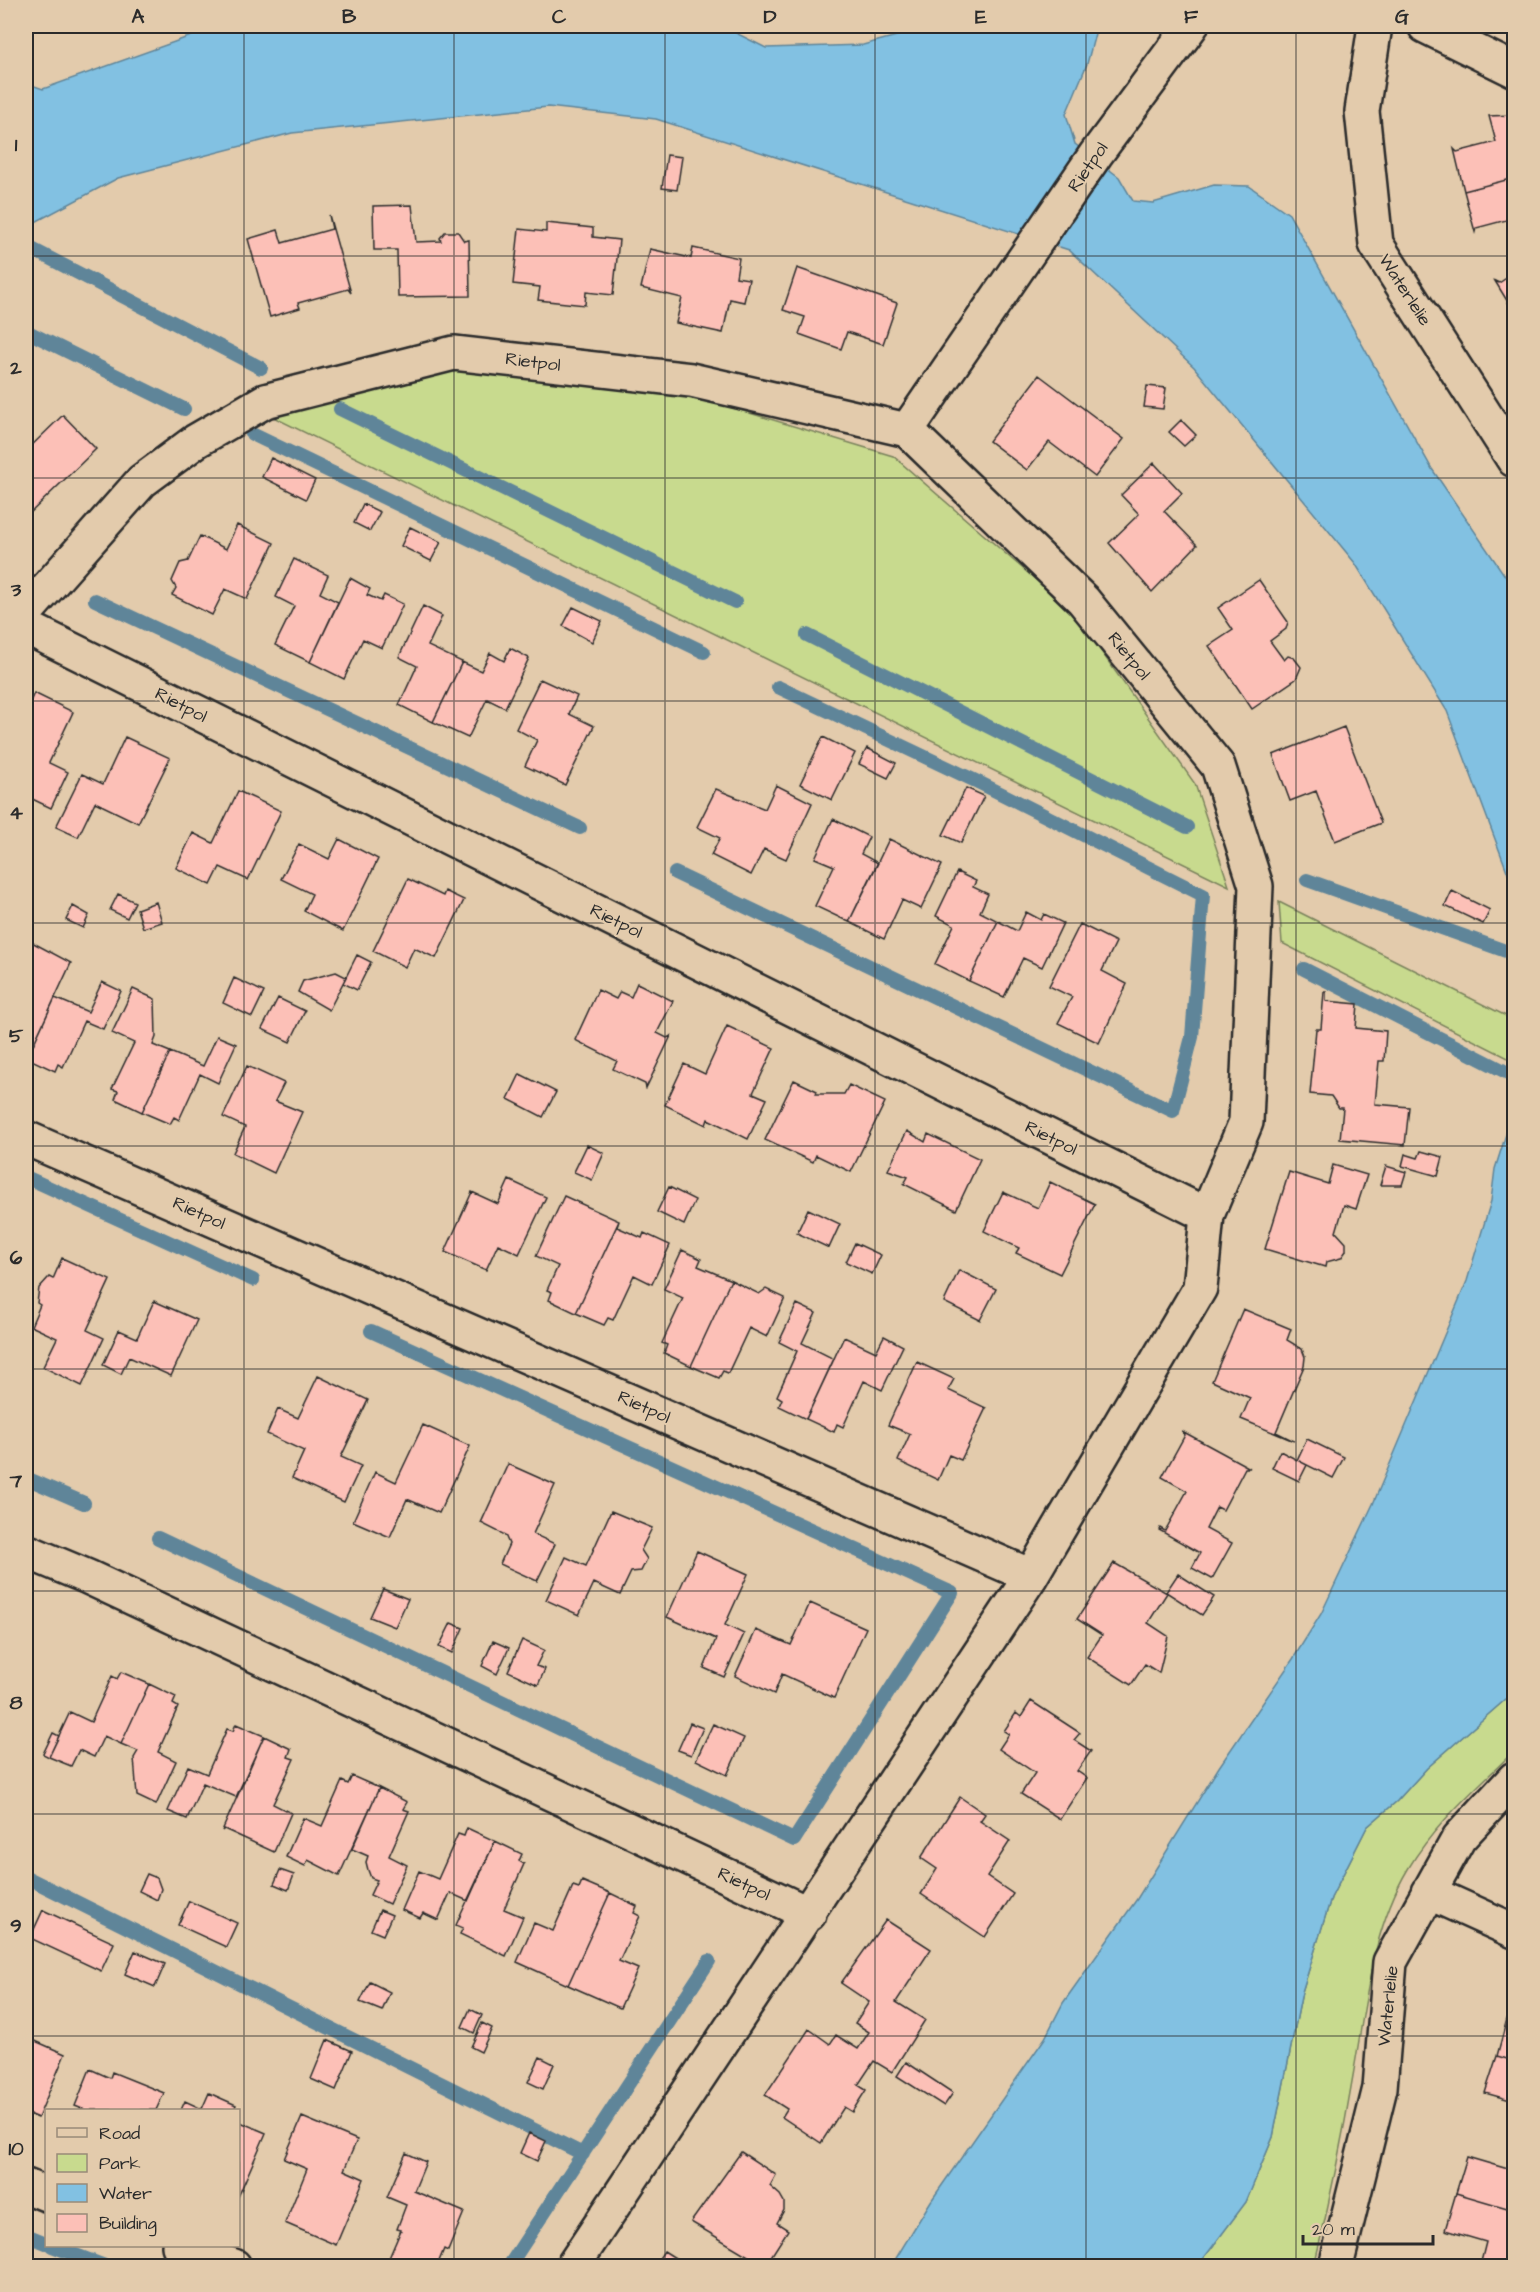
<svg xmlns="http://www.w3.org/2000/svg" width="1540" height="2292" font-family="'Architects Daughter',sans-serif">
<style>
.green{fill:#c8da8e;stroke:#7a825c;stroke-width:1.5}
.water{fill:#82c1e2;stroke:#5f8599;stroke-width:1.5}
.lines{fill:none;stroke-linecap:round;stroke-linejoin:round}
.stream{stroke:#5f8599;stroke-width:14}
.building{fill:#fcc0b7;stroke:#2b2b2b;stroke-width:1.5}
.minor-casing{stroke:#2b2b2b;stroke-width:38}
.minor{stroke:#e3cbac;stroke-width:33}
.grid{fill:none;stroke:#2b2b2b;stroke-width:1.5;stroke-opacity:0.55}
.labels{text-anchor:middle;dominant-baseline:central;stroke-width:4.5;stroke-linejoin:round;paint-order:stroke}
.street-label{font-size:18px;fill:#2b2b2b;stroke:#e3cbac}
.neatline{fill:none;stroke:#2b2b2b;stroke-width:2}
.grid-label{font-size:20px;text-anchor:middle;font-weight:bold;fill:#2b2b2b}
</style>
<rect width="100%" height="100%" fill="#e3cbac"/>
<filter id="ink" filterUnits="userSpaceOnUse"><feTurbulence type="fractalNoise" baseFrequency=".0167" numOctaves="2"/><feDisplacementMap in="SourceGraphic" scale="12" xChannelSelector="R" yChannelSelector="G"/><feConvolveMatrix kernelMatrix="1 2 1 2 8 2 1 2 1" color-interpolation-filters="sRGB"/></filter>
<g filter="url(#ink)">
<!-- green -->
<path class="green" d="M441 369 660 386 893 456 1074 613 1195 784 1229 886 269 415Z
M1279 902 1514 1020V1061L1282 943Z
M1514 1692V1751C1475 1790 1437 1821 1408 1869 1372 1929 1366 2003 1354 2070 1343 2136 1330 2201 1314 2266H1198L1246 2202 1273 2137 1302 1992 1331 1898 1367 1827 1397 1801 1427 1768Z"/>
<!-- water -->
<path class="water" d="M219 26H722L766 48 863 45 934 26H1097L1087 64 1066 114 1075 144 1119 177 1133 201 1153 203 1214 185 1249 186 1289 214 1432 469 1514 589V910L1510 879 1447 711 1355 563 1194 367 1069 250 656 119 548 107 292 133 118 178 26 227V83L43 89Z
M1514 1109V1692L1427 1768 1397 1801 1367 1827 1331 1898 1302 1992 1273 2137 1246 2202 1198 2266H888L895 2260 931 2201 1045 2038 1063 2003 1137 1899 1219 1767 1293 1659 1321 1614 1373 1504 1467 1281 1491 1201 1495 1169Z"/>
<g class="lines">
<!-- stream -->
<path class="stream" d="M26 246 261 368
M26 331 184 409
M340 409 735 602
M252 434 704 652
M95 600 580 828
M807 635 1187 827
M675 873 1173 1111 1192 1037 1203 895 982 784 778 687
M1307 880 1514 954
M1304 969 1514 1076
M26 1177 253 1280
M26 1478 84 1503
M158 1538 794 1840 952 1593 371 1331
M26 1877 583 2154
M26 2235 46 2243
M52 2246 105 2266
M509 2266 709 1961"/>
</g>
<!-- building -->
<path class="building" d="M1514 115V178L1464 191 1454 149 1457 152 1496 142 1489 116Z
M667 155 682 157 677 190 662 188Z
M1514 178V218L1476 228 1475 232 1464 191Z
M412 205 416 242 441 241 440 238 445 232H458L464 241 469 240 470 296 398 297 397 250H374L373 206Z
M329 215 351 293 348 289 298 303 300 308 270 317 248 239 278 230 282 243 332 229Z
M546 223 593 228V237L619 240 613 295 586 292 585 305 538 300 540 287 513 284 519 229 546 232Z
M693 248 739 258 736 277 749 279 744 302 730 299 723 333 676 323 682 298 641 288 650 249 691 258Z
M797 268 897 303 883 344 847 332 841 349 799 334 805 317 783 310Z
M1514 273V312L1495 281 1499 283Z
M1039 375 1124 439 1095 477 1049 442 1027 470 989 441Z
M1147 386 1166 388 1163 409 1144 407Z
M63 415 96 449 26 517V451Z
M1181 420 1196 435 1184 446 1169 432Z
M271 458 315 480 306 499 262 477Z
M1154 463 1182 493 1164 511 1197 545 1152 592 1109 543 1139 514 1121 495Z
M363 504 380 512 370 531 354 523Z
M237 525 274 543 247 599 225 589 212 615 172 595 176 588 172 581 180 563 188 561 200 536 226 549Z
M410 527 441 542 431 561 401 546Z
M294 559 328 575 320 593 338 602 310 662 275 645 294 606 276 597Z
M350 578 370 589 367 595 381 601 384 595 403 604 382 648 363 639 344 679 310 662Z
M1259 580 1288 622 1286 629 1270 641 1284 660 1288 656 1294 658 1301 667 1296 679 1252 709 1209 646 1233 630 1218 608Z
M423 606 442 616 428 646 462 662 433 722 399 705 417 666 399 657Z
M573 607 602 621 592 642 563 626Z
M510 648 529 658 505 708 487 699 468 738 433 722 462 662 481 671 490 653 504 661Z
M540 679 577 696 569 714 594 726 565 785 525 766 537 740 516 729Z
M34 693 73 712 49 763 68 772 51 808 26 796V711Z
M1344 727 1381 823 1335 841 1316 791 1290 801 1273 755Z
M125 737 170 758 138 823 95 802 78 837 56 827 82 774 103 784Z
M823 737 855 753 832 800 800 784Z
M867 748 896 763 888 778 859 764Z
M776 785 812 803 786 859 764 849 751 875 711 855 720 838 697 827 716 789 765 809Z
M966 788 984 796 961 843 943 835Z
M238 791 281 811 248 880 220 867 211 885 176 868 193 833 213 843Z
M833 819 869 837 861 854 878 863 849 922 815 906 834 866 815 858Z
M339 839 378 859 343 931 304 911 312 894 281 879 299 844 329 859Z
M889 839 942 865 921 909 902 900 884 939 849 922Z
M957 872 976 881 973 887 988 894 980 912 998 921 969 981 935 964 954 925 936 916Z
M408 879 443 896 445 891 464 900 436 958 414 948 405 967 373 951Z
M1452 891 1490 910 1483 924 1445 906Z
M118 894 135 902 127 918 110 910Z
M156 902 162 922 143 928 137 909Z
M73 906 89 915 83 928 66 920Z
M1026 912 1041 920 1044 914 1063 923 1042 967 1023 958 1004 997 969 981 998 921 1017 931Z
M1080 924 1116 942 1102 971 1127 984 1099 1043 1058 1023 1072 997 1049 986Z
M26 939 71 963 27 1058H26Z
M357 955 371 962 357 990 343 983Z
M336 972 346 977 329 1010 298 992 303 981Z
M234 978 264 992 252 1017 223 1003Z
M102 982 121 991 103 1029 84 1021 63 1067 58 1064 55 1071 27 1058 55 998 88 1012Z
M637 983 673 1001 657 1033 667 1038 671 1036 646 1088 645 1084 613 1069 617 1061 575 1040 598 990 616 999 620 992 631 997Z
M133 989 155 999 156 1037 153 1045 170 1052 142 1112 115 1099 118 1091 112 1089 134 1043 112 1033Z
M1324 992H1326V1001L1358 1004 1356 1028 1386 1031 1384 1061H1379L1375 1104 1409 1107 1405 1145 1340 1139 1343 1108H1339L1331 1096 1310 1094 1316 1029H1321Z
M278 998 305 1011 290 1042 262 1029Z
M727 1026 774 1048 753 1093 767 1099 748 1139 708 1119 706 1125 665 1105 684 1064 705 1074Z
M217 1036 236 1044 218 1083 200 1074 179 1120 174 1117 170 1124 142 1112 170 1052 203 1066Z
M247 1066 284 1083 275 1101 302 1112 274 1173 233 1153 245 1127 223 1117Z
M520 1074 556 1092 543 1117 508 1099Z
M794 1080 817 1091 816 1094H844L849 1085 885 1102 851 1172 816 1155 813 1162 765 1140Z
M907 1131 925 1142 928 1134 980 1159 956 1210 904 1184 908 1177 888 1170Z
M587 1145 604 1153 592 1180 574 1172Z
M1421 1151 1443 1157 1438 1176 1402 1166 1405 1154 1418 1158Z
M1333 1165 1367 1175 1356 1209 1344 1205 1336 1232 1346 1243V1251L1341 1258 1326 1262 1325 1267 1265 1249 1289 1172 1328 1184Z
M1386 1166 1406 1172 1402 1185H1380Z
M509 1180 546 1197 519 1254 498 1244 486 1270 445 1252 472 1192 498 1204Z
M1050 1182 1095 1204 1060 1274 1016 1253 1019 1248 984 1231 1003 1192 1038 1208Z
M669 1187 695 1200 684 1225 657 1212Z
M564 1196 619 1221 576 1313 549 1300 552 1292 547 1290 558 1266 536 1256Z
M808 1209 840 1224 829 1248 797 1233Z
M619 1221 617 1227 642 1238 644 1233 670 1245 652 1284 634 1275 613 1320 608 1318 604 1325 576 1313Z
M855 1243 881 1255 872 1274 846 1262Z
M682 1250 701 1259 698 1266 731 1280 691 1366 664 1353 667 1345 662 1343 683 1298 664 1289Z
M62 1258 110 1280 87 1330 104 1338 82 1386 43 1367 57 1338 31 1326 40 1305 37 1303 39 1288 49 1277 53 1279Z
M959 1270 996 1289 980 1320 944 1302Z
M731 1280 759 1294 766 1289 785 1298 767 1337 749 1328 728 1373 723 1371 719 1378 691 1366Z
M154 1301 197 1320 171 1376 129 1357 121 1374 103 1365 119 1330 137 1338Z
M797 1304 816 1313 802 1343 834 1359 806 1419 779 1406 782 1399 777 1396 797 1351 779 1342Z
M1243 1309 1291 1329 1287 1340 1302 1349 1305 1357 1304 1366 1276 1432 1294 1441 1241 1419 1250 1398 1212 1381Z
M884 1336 903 1346 882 1390 864 1381 843 1427 837 1424 834 1432 806 1419 844 1337 876 1352Z
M917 1362 954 1379 948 1390 986 1408 961 1460 949 1455 938 1480 898 1461 910 1434 888 1425Z
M318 1376 368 1400 341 1457 361 1466 344 1502 292 1478 304 1451 267 1434 278 1409 298 1418Z
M423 1425 470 1446 439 1513 407 1499 390 1537 353 1521 375 1472 396 1482Z
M1182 1431 1250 1468H1245L1223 1510 1217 1507 1206 1529 1232 1543 1212 1579 1192 1568 1200 1553 1159 1530 1160 1528 1165 1531 1187 1491 1162 1477 1185 1435Z
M1307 1439 1344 1457 1333 1478 1297 1460Z
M1280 1451 1307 1465 1299 1481 1272 1468Z
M508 1464 555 1485 533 1534 555 1544 537 1581 500 1564 509 1544 505 1535 481 1523Z
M611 1511 652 1528 641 1550 647 1559 641 1571 631 1572 620 1595 594 1583 579 1615 546 1600 566 1557 586 1566Z
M697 1551 748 1574 725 1625 744 1634 724 1677 704 1668 716 1639 667 1617Z
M1114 1563 1167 1593 1148 1623 1168 1636 1159 1673 1145 1664 1131 1685 1087 1657 1102 1635 1077 1619Z
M1178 1574 1214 1597 1202 1615 1166 1592Z
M383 1589 408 1599 395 1627 370 1617Z
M810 1603 866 1628 834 1698 782 1674 774 1694 735 1676 756 1630 791 1645Z
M451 1623 463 1628 452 1653 439 1647Z
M522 1640 544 1650 536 1666 545 1669 538 1685 508 1671Z
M493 1641 509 1648 497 1674 482 1666Z
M121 1672 149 1684 121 1744 104 1736 94 1757 79 1750 71 1766 49 1757 70 1712 91 1722 112 1676 117 1679Z
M149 1684 176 1697 173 1704 178 1707 158 1752 176 1761 156 1805 137 1796 134 1758 138 1751 121 1744Z
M1031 1701 1080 1733 1074 1740 1091 1751 1077 1771 1087 1778 1060 1819 1021 1794 1035 1773 999 1749 1009 1734 1004 1731 1016 1713 1021 1717Z
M690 1723 703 1728 691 1755 678 1750Z
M236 1724 264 1736 236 1797 203 1783 187 1819 168 1811 188 1766 207 1774 227 1729 233 1731Z
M713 1724 744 1738 727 1775 696 1760Z
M53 1733 59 1736 49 1757 43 1754Z
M264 1736 291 1749 288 1757 294 1759 273 1804 291 1813 274 1852 224 1829 222 1831Z
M352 1776 379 1788 339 1876 308 1860 305 1866 286 1857 303 1818 322 1826 342 1781 348 1784Z
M379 1788 407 1802 403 1809 409 1811 389 1856 407 1865 389 1904 370 1895 377 1880 371 1878 368 1870 366 1862 368 1856 352 1849Z
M960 1797 985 1814 980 1821 1010 1841 987 1876 1013 1894 985 1937 921 1894 937 1869 921 1858Z
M467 1828 495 1841 468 1901 450 1893 438 1920 423 1913 420 1918 402 1910 419 1871 438 1879 458 1834 464 1836Z
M495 1841 522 1854 519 1861 524 1864 504 1909 523 1917 506 1956 460 1934 463 1928 456 1925Z
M280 1870 294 1875 288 1890 274 1884Z
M147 1874 157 1878 161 1889 157 1900 139 1891Z
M582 1881 610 1893 568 1985 517 1962 534 1923 553 1931 573 1886 579 1888Z
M610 1893 637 1906 634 1913 640 1916 619 1961 638 1969 620 2008 568 1985Z
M189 1901 237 1923 226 1947 178 1925Z
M43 1910 114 1943 101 1971 30 1938Z
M380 1910 392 1915 383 1935 371 1930Z
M886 1920 931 1949 896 2002 925 2020 892 2072 874 2061 858 2085 866 2090 852 2112 844 2107 821 2143 782 2117 787 2109 765 2095 809 2029 830 2044 836 2035 858 2049 869 2032 855 2023 869 2002 841 1983Z
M135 1951 165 1964 155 1987 125 1974Z
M370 1982 390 1992 382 2011 360 2002Z
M470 2009 482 2015 474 2033 462 2027Z
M1507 2019 1514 2021V2061L1497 2056Z
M482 2023 492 2028 481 2052 471 2047Z
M26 2037 65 2054 38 2118 26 2113Z
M327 2040 352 2051 336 2090 311 2079Z
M1497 2056 1514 2061V2101L1485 2093Z
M540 2057 554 2064 543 2089 528 2082Z
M906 2062 953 2093 944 2106 897 2076Z
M90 2069 110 2078 112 2072 164 2093 156 2110H85L75 2106Z
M209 2093 236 2105 234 2110H181L185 2101 202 2109Z
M302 2117 357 2140 344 2170 364 2179 336 2245 285 2223 307 2169 284 2159Z
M238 2121 266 2133 238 2197Z
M529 2133 546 2141 537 2161 520 2153Z
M1514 2149V2210L1456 2193 1467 2157 1508 2169Z
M741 2152 776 2175 770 2186 780 2195 784 2202V2210L777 2223 788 2230 765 2266 691 2222Z
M406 2153 426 2162 414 2191 464 2212 448 2251 444 2249 437 2266H398L400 2262 389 2258 401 2230 397 2229 406 2205 387 2197Z
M1456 2193 1514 2210V2266H1497L1481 2262 1486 2242 1445 2230Z
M664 2251 688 2266H654Z"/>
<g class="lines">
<defs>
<path id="minor" d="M1375 26 1362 111 1376 244 1514 460
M1425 26 1514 70
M907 430 1096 154 1191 26
M26 612 142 481 196 441 265 401 454 353 691 380 907 430 1083 600 1218 766 1256 886 1246 1122 1207 1215 1200 1288 1031 1576 573 2266
M26 627 1207 1215
M26 1138 1031 1576
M26 1551 88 1577 809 1914
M1428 1892 1514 1931
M26 2186 46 2194
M179 2246 234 2266
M1336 2266 1380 2088 1390 1962 1459 1838 1514 1779"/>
</defs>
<!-- minor casing -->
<use href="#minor" class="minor-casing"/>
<!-- minor -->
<use href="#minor" class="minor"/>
</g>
</g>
<!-- grid -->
<path class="grid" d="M244 26V2266M454 26V2266M665 26V2266M875 26V2266M1086 26V2266M1296 26V2266M26 256H1514M26 478H1514M26 701H1514M26 923H1514M26 1146H1514M26 1369H1514M26 1591H1514M26 1814H1514M26 2036H1514"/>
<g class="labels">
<!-- street labels -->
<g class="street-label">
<text transform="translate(1088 167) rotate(-55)">Rietpol</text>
<text transform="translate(1405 290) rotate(57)">Waterlelie</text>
<text transform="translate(533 362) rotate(7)">Rietpol</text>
<text transform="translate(1129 656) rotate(51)">Rietpol</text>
<text transform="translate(181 705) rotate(27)">Rietpol</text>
<text transform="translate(616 921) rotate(26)">Rietpol</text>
<text transform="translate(1051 1138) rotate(26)">Rietpol</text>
<text transform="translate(199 1213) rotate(24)">Rietpol</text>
<text transform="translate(644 1407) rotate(24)">Rietpol</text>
<text transform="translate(744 1884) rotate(25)">Rietpol</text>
<text transform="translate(1388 2006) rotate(-84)">Waterlelie</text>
</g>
</g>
<!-- margin -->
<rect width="1540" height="2292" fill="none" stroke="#e3cbac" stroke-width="66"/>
<!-- legend -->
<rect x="45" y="2109" width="195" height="138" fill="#e3cbac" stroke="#998b78" stroke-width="1.5"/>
<rect x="57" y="2128" width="30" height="9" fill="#e3cbac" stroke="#998b78" stroke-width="1.5"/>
<text x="99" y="2139" font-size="18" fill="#2b2b2b">Road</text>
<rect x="57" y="2154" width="30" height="18" fill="#c8da8e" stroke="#998b78" stroke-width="1.5"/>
<text x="99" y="2169" font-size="18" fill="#2b2b2b">Park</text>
<rect x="57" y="2184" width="30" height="18" fill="#82c1e2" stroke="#998b78" stroke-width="1.5"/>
<text x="99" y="2199" font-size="18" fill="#2b2b2b">Water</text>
<rect x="57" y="2214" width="30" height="18" fill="#fcc0b7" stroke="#998b78" stroke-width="1.5"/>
<text x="99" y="2229" font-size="18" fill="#2b2b2b">Building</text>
<!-- scale -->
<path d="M1303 2235v9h130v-9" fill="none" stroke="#2b2b2b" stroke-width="3"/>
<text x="1312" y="2235" font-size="18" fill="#2b2b2b" stroke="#e3cbac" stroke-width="4.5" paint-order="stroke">20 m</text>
<rect x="33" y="33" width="1474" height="2226" class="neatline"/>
<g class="grid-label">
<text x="138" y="23">A</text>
<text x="349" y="23">B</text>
<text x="559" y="23">C</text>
<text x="770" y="23">D</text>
<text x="981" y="23">E</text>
<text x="1191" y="23">F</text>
<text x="1402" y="23">G</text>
<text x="16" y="151">1</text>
<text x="16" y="374">2</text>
<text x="16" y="596">3</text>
<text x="16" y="819">4</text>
<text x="16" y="1042">5</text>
<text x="16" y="1264">6</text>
<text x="16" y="1487">7</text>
<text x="16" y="1709">8</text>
<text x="16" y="1932">9</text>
<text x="16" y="2155">10</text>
</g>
</svg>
